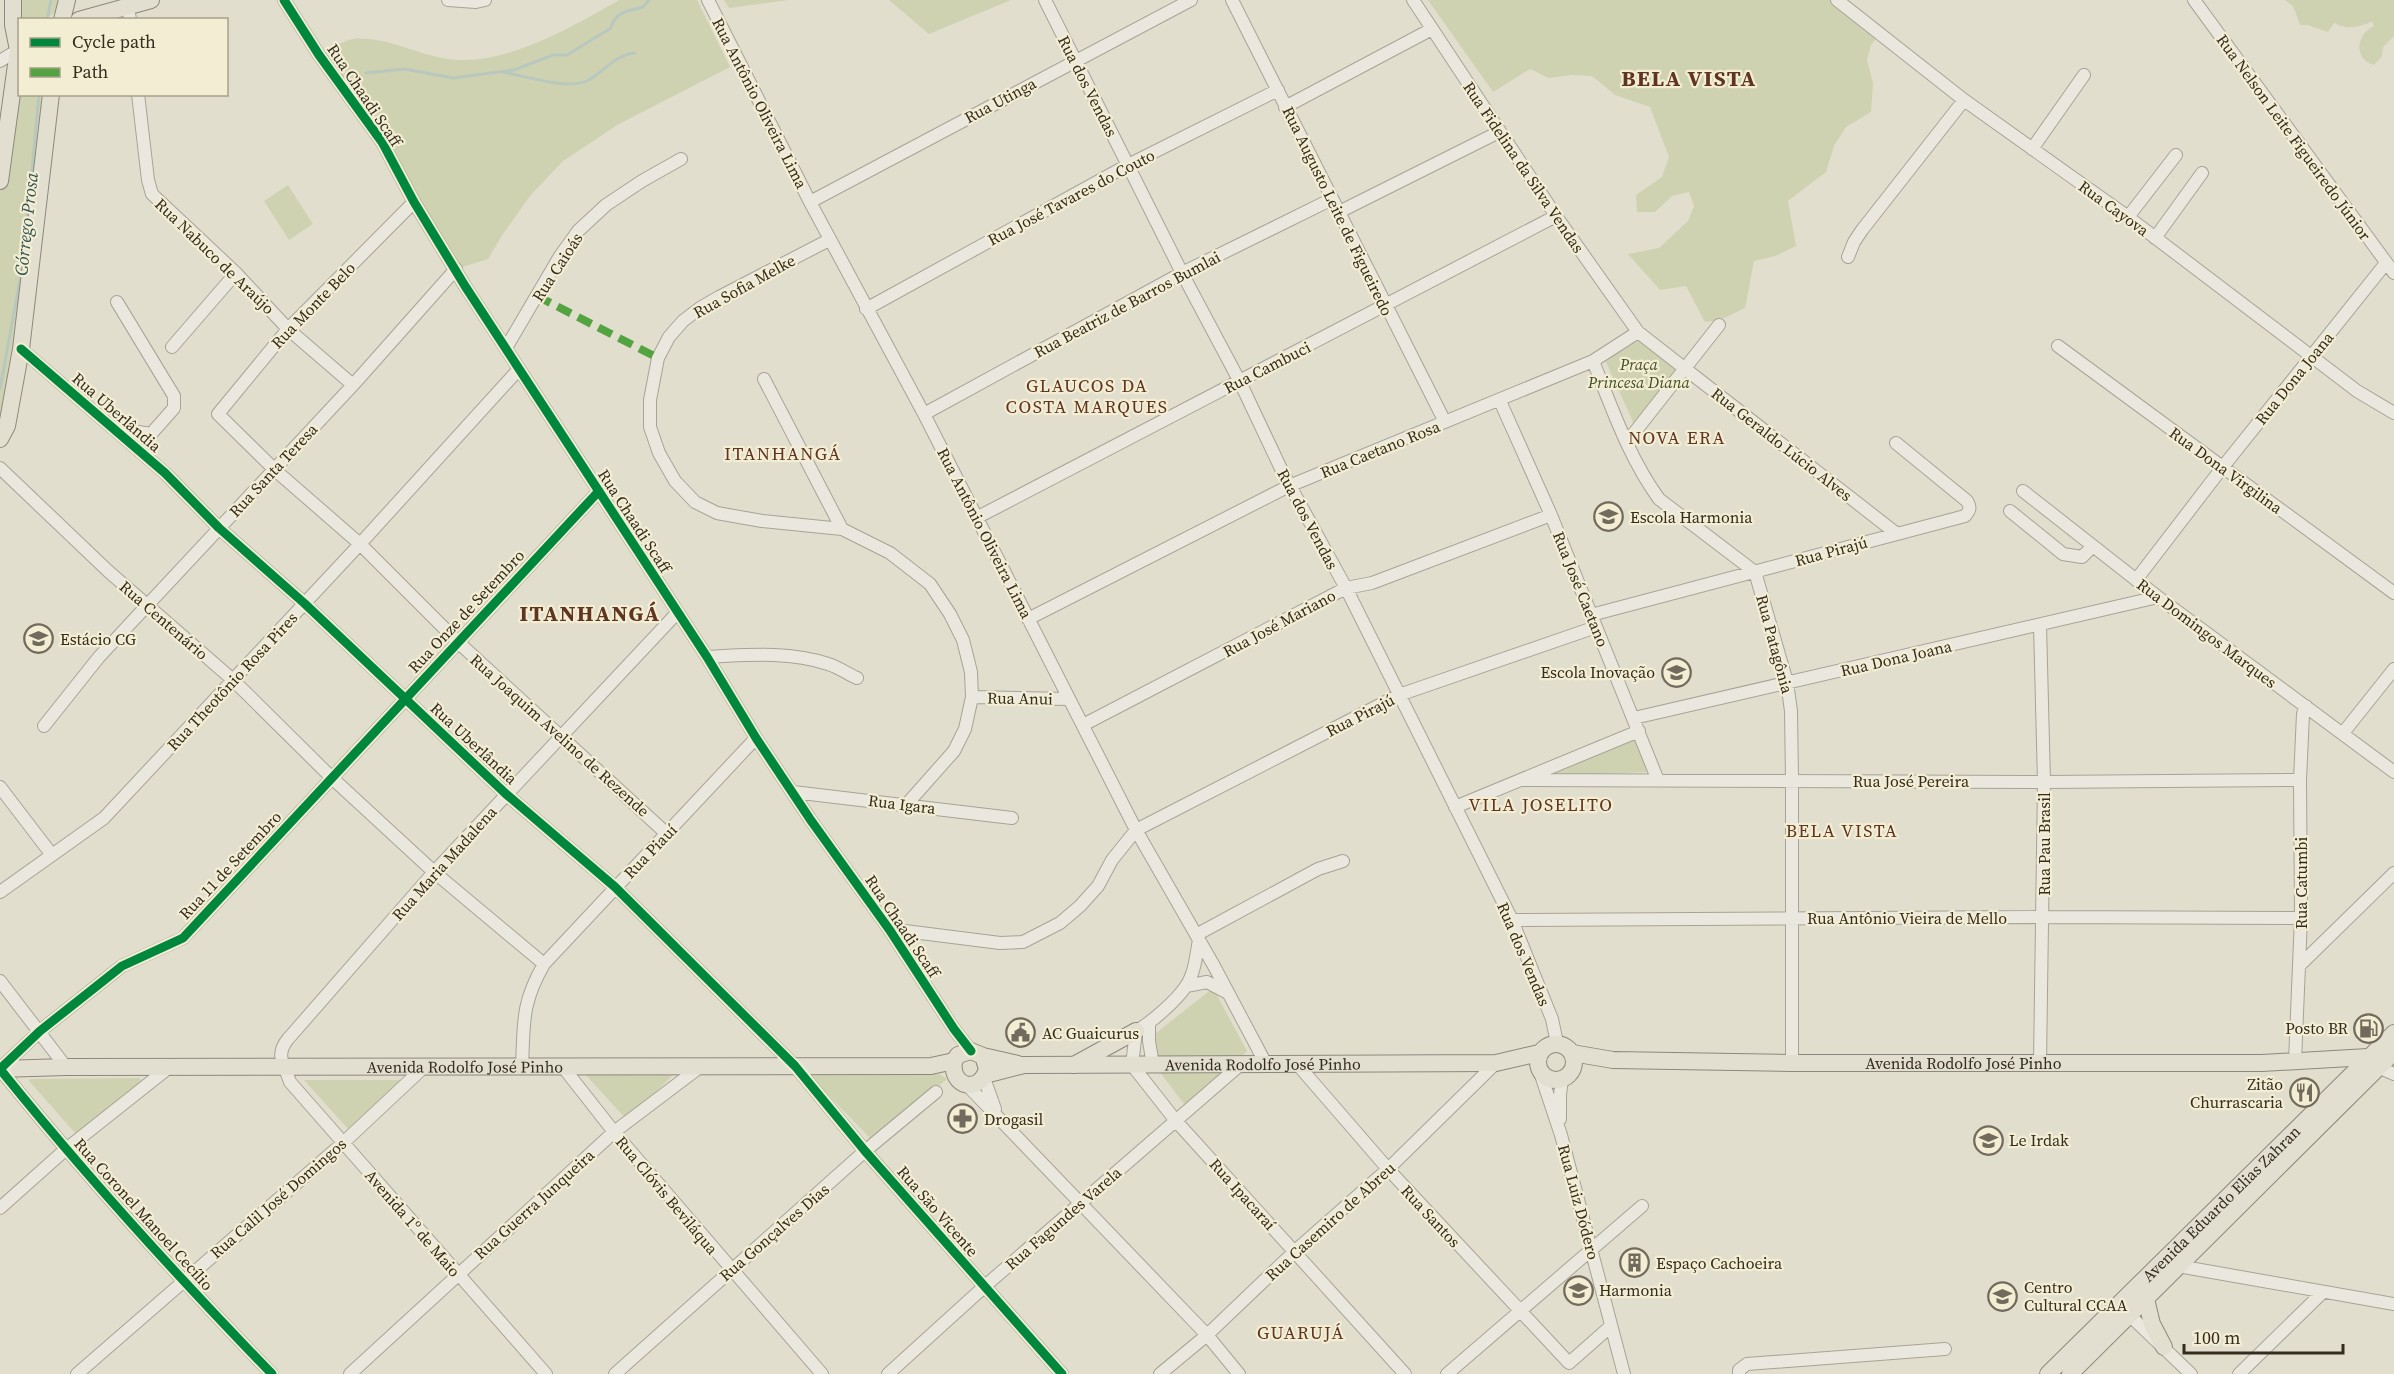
<svg xmlns="http://www.w3.org/2000/svg" width="2394" height="1374" font-family="'Source Serif 4',serif">
<style>
.green{fill:#cfd2b0}
.lines{fill:none;stroke-linecap:round;stroke-linejoin:round}
.stream{stroke:#b8c8bf;stroke-width:3}
.minor-casing{stroke:#a7a396;stroke-width:14}
.major-casing{stroke:#8d887d;stroke-width:18}
.minor{stroke:#eae8de;stroke-width:12}
.major{stroke:#e2ded0;stroke-width:16}
.quiet{stroke:#53a441;stroke-width:8;stroke-dasharray:15 8;stroke-linecap:butt}
.cycleway-casing{stroke:#f3edd3;stroke-width:13}
.cycleway{stroke:#00873e;stroke-width:9}
.labels{text-anchor:middle;dominant-baseline:central;stroke-width:4.5;stroke-linejoin:round;paint-order:stroke}
.street-label{font-size:16px;fill:#352c1f;stroke:#f3edd3}
.park-label{font-size:16px;font-style:italic;fill:#425127;stroke:#f3edd3}
.poi-label{font-size:16px;fill:#352c1f;stroke:#f3edd3;text-anchor:start}
.water-label{font-size:18px;font-style:italic;fill:#2f5354;stroke:#f3edd3}
.neighbourhood-label{font-size:18px;letter-spacing:1.5px;fill:#5f3421;stroke:#f3edd3}
.district-label{font-size:22px;font-weight:bold;letter-spacing:1.5px;fill:#5f3421;stroke:#f3edd3}
</style>
<rect width="100%" height="100%" fill="#e2decd"/>
<!-- green -->
<path class="green" d="M20 0H61C54 22 40 19 20 20Z
M619 0H697L730 67 619 124 563 161 530 196 503 234 488 259 456 269 319 55C329 50 342 41 353 39 388 35 425 60 461 60 511 62 576 25 619 0Z
M724 0H789L729 8Z
M889 0H1011L929 34Z
M1428 0H1848L1884 28 1871 45 1867 60 1873 83 1871 112 1846 127 1834 146 1826 172 1788 201 1796 246 1775 256 1754 261 1745 308 1720 320 1705 322 1686 286 1660 290 1628 254 1659 248 1688 221 1694 206 1689 192 1672 196 1655 212H1637L1636 195 1662 177 1669 157 1650 107 1615 95 1592 76 1571 75 1549 78 1530 69 1493 92Z
M2285 0H2394V36L2383 47 2382 56 2374 65C2353 59 2356 34 2374 26L2372 22C2357 27 2349 30 2334 23L2328 32 2307 25H2300L2293 6Z
M20 94 51 95 0 439V181Z
M288 185 313 224 289 240 264 201Z
M1638 341 1677 368 1634 424 1605 360Z
M1638 736 1650 772 1538 776Z
M1213 988 1247 1051 1233 1068 1187 1108 1156 1067 1151 1037Z
M931 1069 947 1079 872 1140 807 1073Z
M583 1072 674 1074 627 1120Z
M139 1078 142 1080 79 1134H76L29 1081V1079Z
M304 1080H402L348 1129Z"/>
<g class="lines">
<!-- stream -->
<path class="stream" d="M47 20 51 0
M503 72C525 76 567 90 587 81 604 72 614 55 635 53
M366 73 405 69 453 78 514 70 553 55H567L611 28C615 11 629 11 643 7L649 0
M25 245 39 94
M0 389 24 258"/>
<defs>
<path id="minor" d="M284 0 319 55 382 142 414 202 465 286 707 657 756 738 810 819 889 929 954 1029 971 1051
M448 0 476 2 485 0
M708 0 810 202 924 414 1136 830 1214 966 1266 1064
M1045 0 1182 273 1240 382 1283 473 1346 588 1512 920 1552 1019 1557 1043
M1232 0 1445 422
M1413 0 1556 216 1638 332 1897 534
M1837 0 1964 100 2128 217 2357 391 2394 413
M2194 0 2394 273
M128 6 130 20
M0 61 18 50
M138 94 148 180 152 194 236 273 288 329 353 385
M1285 107 1432 29
M2032 149 2084 75
M414 202 288 329 218 414 275 470 360 544 458 642 667 834
M810 202 1191 0
M1339 212 1499 132
M2128 217 2176 155
M2155 238 2202 173
M829 240 719 297 700 308 683 321 669 337 658 358 650 400V427L659 453 675 481 695 502 717 513 762 521 842 529 890 553 930 584 950 614 963 640 971 672 972 697 965 729 954 751 907 804
M1848 257 1854 242 1862 230 1964 100
M866 309 1128 165 1278 90
M2058 346 2394 593
M172 347 236 273
M506 348 560 256 578 231 606 205 642 181 681 159
M21 349 165 473 219 528 304 603 506 794 615 887 795 1066 865 1151 1062 1374
M1593 361C1612 408 1629 458 1659 499L1755 572 1787 682 1791 711 1792 780V1063
M764 379 842 529
M1500 401 1551 515 1657 778
M924 414 1182 273 1332 199
M113 428 151 434 174 408V396L117 302
M1627 442 1719 325
M0 468 108 571 233 680 331 777 434 872 544 964
M2023 491 2158 597 2394 772
M2010 511 2063 554 2082 557 2093 546
M978 517 1556 216
M2136 580 2222 468 2386 263
M1591 615 1965 516C1970 510 1971 508 1967 501L1896 443
M1028 619 1289 486 1593 361 1638 332
M707 657C747 655 789 651 828 664 838 667 848 674 857 678
M972 697 1068 699
M1634 718 2158 597
M1083 725 1346 588 1372 583 1551 515
M44 726 99 657 353 385 456 269
M2343 733 2394 669
M1522 780 2044 782 2300 780
M0 787 52 855
M793 792 1012 818
M1455 807 1639 731
M0 892 104 818 360 544 519 369
M1512 920 2044 917 2301 918
M889 929 1000 943 1023 942 1060 923 1080 906 1098 886 1112 860 1136 830 1399 695 1596 627
M1196 935 1318 869 1343 861
M1199 940C1196 955 1195 973 1186 986 1177 1000 1151 1023 1136 1031L1132 1065 1176 1121 1405 1374
M2300 965 2394 873
M0 981 66 1067
M1186 986 1207 982 1226 992
M1149 1024V1041L1153 1065
M2295 1061 2301 918 2300 780 2303 714 2306 706
M2040 1063 2044 782 2040 625
M1298 1065 1388 1169 1569 1363 1611 1326
M563 1067 614 1132 822 1374
M2378 1067 2394 1074
M522 1068C524 1023 521 1004 544 964L756 738
M1540 1072 1561 1135 1624 1374
M984 1078 995 1109
M967 1085 1207 1335 1239 1374
M1560 1119V1095L1562 1079
M0 1208 65 1150 167 1069
M2178 1266 2394 1304
M2123 1309 2191 1374
M77 1374 343 1143 423 1068
M272 1374C177 1276 86 1176 0 1069L40 1031 122 966 183 938 599 491
M350 1374 614 1132 700 1067
M546 1374 290 1082C285 1065 274 1056 288 1039L434 872 677 613
M615 1374 865 1151 936 1092
M888 1374 985 1286 1240 1065
M1160 1374 1207 1335 1295 1251 1388 1169 1496 1063
M1447 1374 1642 1206
M1739 1374V1370L1747 1364 1945 1349
M2239 1374 2323 1292"/>
<g id="major">
<path d="M62 20 67 0"/>
<path d="M79 20 151 0"/>
<path d="M0 181 18 50 13 25V0"/>
<path d="M0 439 7 426 21 349 51 94"/>
<circle cx="1556" cy="1062" r="18"/>
<path id="s1" d="M1572 1053 1613 1060 1792 1063H2262L2368 1057"/>
<path d="M983 1056 987 1069C980 1094 950 1088 954 1061L958 1055 971 1051 983 1056 1018 1064"/>
<path d="M1074 1065 1136 1031"/>
<path id="s2" d="M0 1069 66 1067 931 1066 954 1061"/>
<path id="s3" d="M985 1075 1024 1065 1496 1063 1539 1053"/>
<path d="M2146 1299 2152 1324 2164 1347"/>
<path id="s4" d="M2048 1374 2394 1033"/>
<path d="M2070 1374 2394 1052"/>
</g>
</defs>
<!-- minor casing -->
<use href="#minor" class="minor-casing"/>
<!-- major casing -->
<use href="#major" class="major-casing"/>
<!-- minor -->
<use href="#minor" class="minor"/>
<!-- major -->
<use href="#major" class="major"/>
<!-- quiet -->
<path class="quiet" d="M537 296 658 358"/>
<defs>
<path id="cycleway" d="M284 0 319 55 382 142 414 202 465 286 707 657 756 738 810 819 889 929 954 1029 971 1051
M21 349 165 473 219 528 304 603 506 794 615 887 795 1066 865 1151 1062 1374
M272 1374C177 1276 86 1176 0 1069L40 1031 122 966 183 938 599 491"/>
</defs>
<!-- cycleway casing -->
<use href="#cycleway" class="cycleway-casing"/>
<!-- cycleway -->
<use href="#cycleway" class="cycleway"/>
</g>
<!-- icons -->
<defs>
<symbol id="school-ring" viewBox="-11 -11 22 22"><circle r="9.5" fill="#f3edd3" stroke="#726a5c" stroke-width="1.5"/><path d="M0-5L7-2L0 1L-7-2ZM-4 1L0 2.5L4 1V4Q0 6-4 4Z" fill="#726a5c"/></symbol>
<symbol id="university-ring" viewBox="-11 -11 22 22"><circle r="9.5" fill="#f3edd3" stroke="#726a5c" stroke-width="1.5"/><path d="M0-5L7-2L0 1L-7-2ZM-4 1L0 2.5L4 1V4Q0 6-4 4Z" fill="#726a5c"/></symbol>
<symbol id="fuel-ring" viewBox="-11 -11 22 22"><circle r="9.5" fill="#f3edd3" stroke="#726a5c" stroke-width="1.5"/><path d="M-5.5-6h7V0h2V4h1.3V-2.5L3-4.5l.8-.8L6-3V5H2.5V1h-1V6h-7ZM-4.2-4.7v3.2H.2V-4.7Z" fill="#726a5c"/></symbol>
<symbol id="civic-ring" viewBox="-11 -11 22 22"><circle r="9.5" fill="#f3edd3" stroke="#726a5c" stroke-width="1.5"/><path d="M-.6-6.5H3V-4.5H.6V-3L4-1V1h2V6H-6V1h2V-1L-.6-3ZM-1.2 2.5V6h2.4V2.5Z" fill="#726a5c"/></symbol>
<symbol id="restaurant-ring" viewBox="-11 -11 22 22"><circle r="9.5" fill="#f3edd3" stroke="#726a5c" stroke-width="1.5"/><path d="M-5-6h1v4h1v-4h1v4h1v-4h1v5L-1.5 .5V6h-2V.5L-5-1ZM5-6V6H3V1.5H1.5Q1.5-4 5-6Z" fill="#726a5c"/></symbol>
<symbol id="pharmacy-ring" viewBox="-11 -11 22 22"><circle r="9.5" fill="#f3edd3" stroke="#726a5c" stroke-width="1.5"/><path d="M-2-6h4v4h4v4h-4v4h-4v-4h-4v-4h4Z" fill="#726a5c"/></symbol>
<symbol id="building-ring" viewBox="-11 -11 22 22"><circle r="9.5" fill="#f3edd3" stroke="#726a5c" stroke-width="1.5"/><path d="M-4-6H4V6H1V3H-1V6H-4ZM-2.5-4.3h1.7v1.8h-1.7ZM.8-4.3h1.7v1.8H.8ZM-2.5-1h1.7V.8h-1.7ZM.8-1h1.7V.8H.8Z" fill="#726a5c"/></symbol>
</defs>
<g fill-rule="evenodd">
<use href="#school-ring" x="1592" y="500" width="33" height="33"/>
<use href="#university-ring" x="22" y="622" width="33" height="33"/>
<use href="#school-ring" x="1660" y="656" width="33" height="33"/>
<use href="#fuel-ring" x="2352" y="1012" width="33" height="33"/>
<use href="#civic-ring" x="1004" y="1016" width="33" height="33"/>
<use href="#restaurant-ring" x="2288" y="1076" width="33" height="33"/>
<use href="#pharmacy-ring" x="946" y="1102" width="33" height="33"/>
<use href="#school-ring" x="1972" y="1124" width="33" height="33"/>
<use href="#building-ring" x="1618" y="1246" width="33" height="33"/>
<use href="#school-ring" x="1562" y="1274" width="33" height="33"/>
<use href="#school-ring" x="1986" y="1280" width="33" height="33"/>
</g>
<g class="labels">
<!-- street labels -->
<g class="street-label">
<text transform="translate(1088 86) rotate(63)">Rua dos Vendas</text>
<text transform="translate(365 95) rotate(56)">Rua Chaadi Scaff</text>
<text transform="translate(1000 100) rotate(-28)">Rua Utinga</text>
<text transform="translate(760 103) rotate(63)">Rua Antônio Oliveira Lima</text>
<text transform="translate(2294 137) rotate(54)">Rua Nelson Leite Figueiredo Júnior</text>
<text transform="translate(1524 167) rotate(56)">Rua Fidelina da Silva Vendas</text>
<text transform="translate(1071 197) rotate(-28)">Rua José Tavares do Couto</text>
<text transform="translate(2114 208) rotate(36)">Rua Cayova</text>
<text transform="translate(1338 211) rotate(64)">Rua Augusto Leite de Figueiredo</text>
<text transform="translate(215 256) rotate(44)">Rua Nabuco de Araújo</text>
<text transform="translate(557 267) rotate(-57)">Rua Caioás</text>
<text transform="translate(744 286) rotate(-29)">Rua Sofia Melke</text>
<text transform="translate(1127 304) rotate(-28)">Rua Beatriz de Barros Bumlai</text>
<text transform="translate(313 305) rotate(-46)">Rua Monte Belo</text>
<text transform="translate(1267 367) rotate(-27)">Rua Cambuci</text>
<text transform="translate(2294 378) rotate(-51)">Rua Dona Joana</text>
<text transform="translate(117 412) rotate(41)">Rua Uberlândia</text>
<text transform="translate(1782 444) rotate(38)">Rua Geraldo Lúcio Alves</text>
<text transform="translate(1380 449) rotate(-22)">Rua Caetano Rosa</text>
<text transform="translate(273 470) rotate(-47)">Rua Santa Teresa</text>
<text transform="translate(2226 470) rotate(36)">Rua Dona Virgilina</text>
<text transform="translate(1308 519) rotate(62)">Rua dos Vendas</text>
<text transform="translate(635 521) rotate(57)">Rua Chaadi Scaff</text>
<text transform="translate(985 533) rotate(63)">Rua Antônio Oliveira Lima</text>
<text transform="translate(1831 551) rotate(-15)">Rua Pirajú</text>
<text transform="translate(1581 589) rotate(68)">Rua José Caetano</text>
<text transform="translate(466 611) rotate(-47)">Rua Onze de Setembro</text>
<text transform="translate(164 620) rotate(41)">Rua Centenário</text>
<text transform="translate(1279 623) rotate(-28)">Rua José Mariano</text>
<text transform="translate(2207 633) rotate(37)">Rua Domingos Marques</text>
<text transform="translate(1775 644) rotate(75)">Rua Patagônia</text>
<text transform="translate(1896 658) rotate(-13)">Rua Dona Joana</text>
<text transform="translate(232 681) rotate(-47)">Rua Theotônio Rosa Pires</text>
<text transform="translate(1020 698) rotate(1)">Rua Anui</text>
<text transform="translate(1360 715) rotate(-27)">Rua Pirajú</text>
<text transform="translate(560 735) rotate(42)">Rua Joaquim Avelino de Rezende</text>
<text transform="translate(474 743) rotate(43)">Rua Uberlândia</text>
<text x="1911" y="781">Rua José Pereira</text>
<text transform="translate(902 804) rotate(7)">Rua Igara</text>
<text transform="translate(2044 844) rotate(-90)">Rua Pau Brasil</text>
<text transform="translate(650 851) rotate(-46)">Rua Piauí</text>
<text transform="translate(444 863) rotate(-48)">Rua Maria Madalena</text>
<text transform="translate(230 865) rotate(-47)">Rua 11 de Setembro</text>
<text transform="translate(2301 883) rotate(-90)">Rua Catumbi</text>
<text x="1907" y="918">Rua Antônio Vieira de Mello</text>
<text transform="translate(903 926) rotate(56)">Rua Chaadi Scaff</text>
<text transform="translate(1524 954) rotate(67)">Rua dos Vendas</text>
<text stroke="none"><textPath href="#s1" startOffset="392">Avenida Rodolfo José Pinho</textPath></text>
<text stroke="none"><textPath href="#s3" startOffset="279">Avenida Rodolfo José Pinho</textPath></text>
<text stroke="none"><textPath href="#s2" startOffset="465">Avenida Rodolfo José Pinho</textPath></text>
<text transform="translate(1243 1194) rotate(48)">Rua Ipacaraí</text>
<text transform="translate(667 1195) rotate(50)">Rua Clóvis Beviláqua</text>
<text transform="translate(278 1198) rotate(-41)">Rua Calil José Domingos</text>
<text transform="translate(1579 1202) rotate(75)">Rua Luiz Dódero</text>
<text stroke="none"><textPath href="#s4" startOffset="243">Avenida Eduardo Elias Zahran</textPath></text>
<text transform="translate(534 1204) rotate(-42)">Rua Guerra Junqueira</text>
<text transform="translate(938 1211) rotate(49)">Rua São Vicente</text>
<text transform="translate(144 1214) rotate(48)">Rua Coronel Manoel Cecílio</text>
<text transform="translate(1431 1216) rotate(47)">Rua Santos</text>
<text transform="translate(1063 1218) rotate(-41)">Rua Fagundes Varela</text>
<text transform="translate(1330 1221) rotate(-42)">Rua Casemiro de Abreu</text>
<text transform="translate(413 1223) rotate(49)">Avenida 1º de Maio</text>
<text transform="translate(774 1232) rotate(-41)">Rua Gonçalves Dias</text>
</g>
<!-- park labels -->
<g class="park-label">
<text x="1639" y="364">Praça<tspan x="1639" dy="18">Princesa Diana</tspan></text>
</g>
<!-- poi labels -->
<g class="poi-label">
<text x="1630" y="517">Escola Harmonia</text>
<text x="60" y="639">Estácio CG</text>
<text x="1655" y="672" text-anchor="end">Escola Inovação</text>
<text x="2348" y="1028" text-anchor="end">Posto BR</text>
<text x="1042" y="1033">AC Guaicurus</text>
<text x="2283" y="1084" text-anchor="end">Zitão<tspan x="2283" dy="18">Churrascaria</tspan></text>
<text x="984" y="1119">Drogasil</text>
<text x="2009" y="1140">Le Irdak</text>
<text x="1656" y="1263">Espaço Cachoeira</text>
<text x="2024" y="1287">Centro<tspan x="2024" dy="18">Cultural CCAA</tspan></text>
<text x="1599" y="1290">Harmonia</text>
</g>
<!-- water labels -->
<g class="water-label">
<text transform="translate(26 224) rotate(-84)">Córrego Prosa</text>
</g>
<!-- neighbourhood labels -->
<g class="neighbourhood-label">
<text x="1087" y="385">GLAUCOS DA<tspan x="1087" dy="21">COSTA MARQUES</tspan></text>
<text x="1677" y="437">NOVA ERA</text>
<text x="783" y="453">ITANHANGÁ</text>
<text x="1541" y="804">VILA JOSELITO</text>
<text x="1842" y="830">BELA VISTA</text>
<text x="1301" y="1332">GUARUJÁ</text>
</g>
<!-- district labels -->
<g class="district-label">
<text x="1689" y="78">BELA VISTA</text>
<text x="590" y="613">ITANHANGÁ</text>
</g>
</g>
<!-- legend -->
<rect x="18" y="18" width="210" height="78" fill="#f3edd3" stroke="#a7a08b" stroke-width="1.5"/>
<rect x="30" y="38" width="30" height="9" fill="#00873e" stroke="#a7a08b" stroke-width="1.5"/>
<text x="72" y="48" font-size="18" fill="#352c1f">Cycle path</text>
<rect x="30" y="68" width="30" height="9" fill="#53a441" stroke="#a7a08b" stroke-width="1.5"/>
<text x="72" y="78" font-size="18" fill="#352c1f">Path</text>
<!-- scale -->
<path d="M2184 1344v9h159v-9" fill="none" stroke="#352c1f" stroke-width="3"/>
<text x="2193" y="1344" font-size="18" fill="#352c1f" stroke="#f3edd3" stroke-width="4.5" paint-order="stroke">100 m</text>
</svg>
